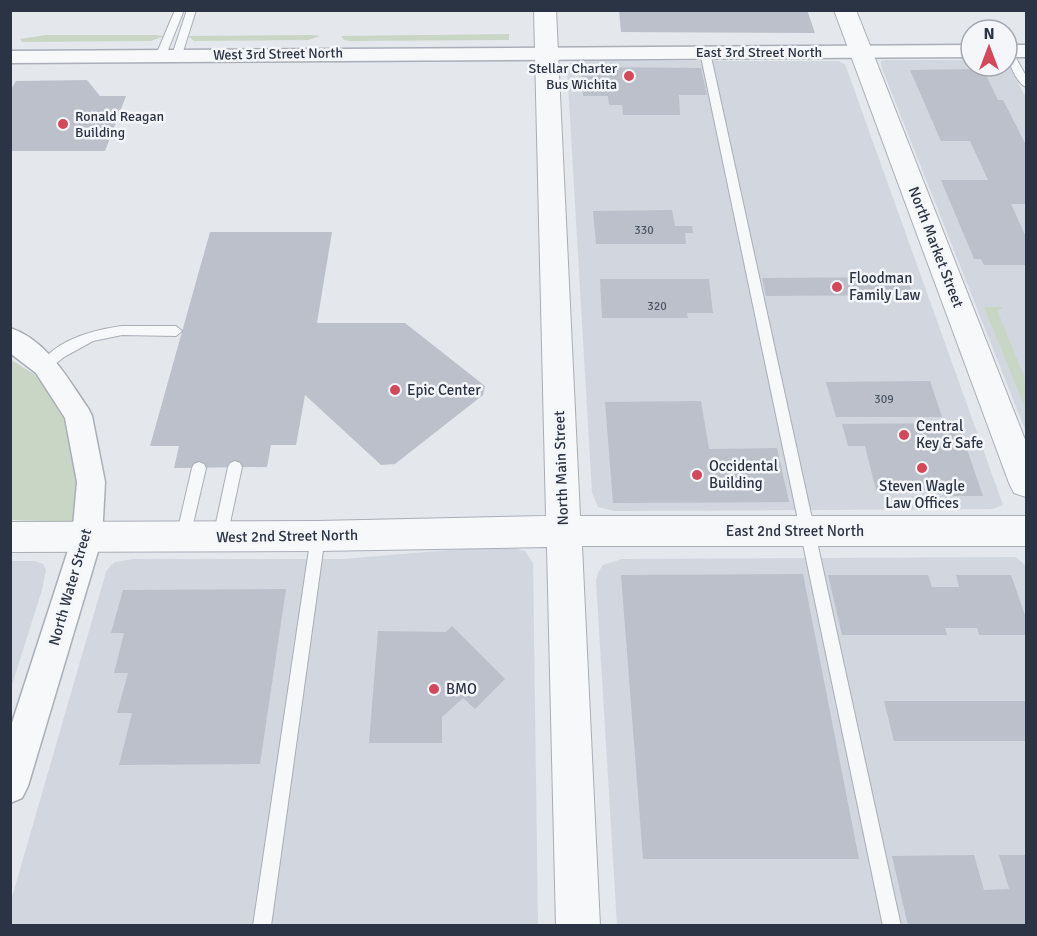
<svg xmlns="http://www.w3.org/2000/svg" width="1037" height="936" font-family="Signika,sans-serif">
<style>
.built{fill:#d2d6de}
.green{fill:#c9d6c5}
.building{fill:#bbc0ca}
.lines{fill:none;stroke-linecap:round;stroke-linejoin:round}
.service-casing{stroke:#a9aeb7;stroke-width:2}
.minor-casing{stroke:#a9aeb7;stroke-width:3}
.tertiary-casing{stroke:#a9aeb7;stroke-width:2}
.service{fill:#f7f8fa;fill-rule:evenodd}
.minor{fill:#f7f8fa;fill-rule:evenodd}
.tertiary{fill:#f7f8fa;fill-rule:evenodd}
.poi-dot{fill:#d1495b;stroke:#f4f6f9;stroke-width:2}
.labels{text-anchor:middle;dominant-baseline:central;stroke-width:5;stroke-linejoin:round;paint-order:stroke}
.number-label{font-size:12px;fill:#4f5766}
.far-street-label{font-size:14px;fill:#2b3445;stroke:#f4f6f9}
.far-poi-label{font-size:14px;fill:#2b3445;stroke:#f4f6f9;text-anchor:end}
.street-label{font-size:15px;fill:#2b3445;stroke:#f4f6f9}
.poi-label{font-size:15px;fill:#2b3445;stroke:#f4f6f9;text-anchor:start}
</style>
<rect width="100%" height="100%" fill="#e4e7ec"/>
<!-- built -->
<path class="built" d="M885 60H971V66H1007V62L1026 98V432L881 66V61Z
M576 61H839L845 64 1003 505 993 509 615 511 598 507 592 493 567 67 568 64Z
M462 549H517L525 551 533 563 538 925 11 926 10 904 106 572 110 566 115 562 133 559H343Z
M1016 557 1026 566V925H617L596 580 599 571 603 565 622 559Z
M11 561H34L43 564 46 570 42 590 11 688Z"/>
<!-- green -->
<path class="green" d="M509 34V40L350 41 344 40 341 36Z
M46 35H155L164 36 151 41 22 42 20 39Z
M188 36 313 35 320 36 308 40 194 41Z
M984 307H1002L1003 309 997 310 1026 381V410Z
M10 359 37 376 68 424 79 474 75 522 11 520Z"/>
<!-- building -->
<path class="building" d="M619 10H807L815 33 621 32Z
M581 67 701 68 707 95H679L680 115H623L622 105H609L608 96H583Z
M983 69 998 100H1003L1026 145V204H1011L1026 237V265H984L981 259H974L941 180H988L970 141H941L910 70Z
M87 80 100 96H126L105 151H10V91L16 81Z
M672 210 675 226H692L693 233H685L686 244H596L593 211Z
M210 232H332L317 323H405L485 386 483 395 395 464 381 465 305 395 296 445H271L267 467 174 468 179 446H150Z
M907 277 913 295 766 296 762 278Z
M600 279H709L713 313H687L688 318H602Z
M930 381 942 417H836L826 382Z
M701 401 709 449 777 448 789 502 613 503 605 402Z
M958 423 983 496H944L942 490H876L865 446H848L842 424Z
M803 574 859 859H643L621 575Z
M828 575H928L932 587H959L956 575H1011L1026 618V635H979L977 628H945L947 635H842Z
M286 589 260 764 119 765 132 713H117L128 673H114L124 633H111L123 590Z
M452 626 505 679 475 709 463 698 442 717V743H369L378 631 446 632Z
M884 701H1026V741H894Z
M974 855 984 890 1009 889 999 855H1026V926H908L892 856Z"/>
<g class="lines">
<defs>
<path id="service" d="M175 10H184L166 55 158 57 156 55Z
M187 10H196L182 55 174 57 172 55Z
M1007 48 1011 49 1026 76V87C1016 83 1007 60 1007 48Z
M705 49 710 52 901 926H883L700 52Z
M122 326H176L182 331 176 336 122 335 93 341 64 357 49 369H41L39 366C55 340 93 330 122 326Z
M235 461 240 463 242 467 227 537 225 541 220 543 215 541 213 537 228 467 230 463Z
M199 462 204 464 206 468 190 537 188 541 183 543 178 541 176 537 192 468 194 464Z
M318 530 323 532 325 536 271 926H253L311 536 313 532Z"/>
<path id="minor" d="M971 45V57L10 63V51Z
M1007 45H1026V57H1007Z
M10 328C47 340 68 379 88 408L92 416 105 482 102 538 28 786 22 798 10 803V729L72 538 77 482 65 418 36 373 10 353Z"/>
<path id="tertiary" d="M534 10H556L580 516H1026V546H582L600 926H556L547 547 318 551 10 552V522L318 521 546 516Z
M834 10H856L1026 442V497L1014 493 1009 483Z"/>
</defs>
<!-- service casing -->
<use href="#service" class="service-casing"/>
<!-- minor casing -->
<use href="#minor" class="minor-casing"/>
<!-- tertiary casing -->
<use href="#tertiary" class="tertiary-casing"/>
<!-- service -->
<use href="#service" class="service"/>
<!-- minor -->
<use href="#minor" class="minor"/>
<!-- tertiary -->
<use href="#tertiary" class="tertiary"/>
</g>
<!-- markers -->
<g class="poi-dot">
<circle cx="629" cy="76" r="6"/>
<circle cx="63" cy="124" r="6"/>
<circle cx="837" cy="287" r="6"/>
<circle cx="395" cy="390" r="6"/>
<circle cx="904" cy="435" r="6"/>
<circle cx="922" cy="468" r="6"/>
<circle cx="697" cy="475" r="6"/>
<circle cx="434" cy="689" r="6"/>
</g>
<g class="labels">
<!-- number labels -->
<g class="number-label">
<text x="644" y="230">330</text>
<text x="657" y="306">320</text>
<text x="884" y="399">309</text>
</g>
<!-- far-street labels -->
<g class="far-street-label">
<text x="759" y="52">East 3rd Street North</text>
<text transform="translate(278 54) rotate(-1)">West 3rd Street North</text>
</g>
<!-- far-poi labels -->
<g class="far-poi-label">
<text x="617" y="68">Stellar Charter<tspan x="617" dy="16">Bus Wichita</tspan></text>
<text x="75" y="116" text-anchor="start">Ronald Reagan<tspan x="75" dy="16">Building</tspan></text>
</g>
<!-- street labels -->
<g class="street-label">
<text transform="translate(936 247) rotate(69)">North Market Street</text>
<text transform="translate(561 468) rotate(-92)">North Main Street</text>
<text x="795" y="531">East 2nd Street North</text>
<text transform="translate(287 536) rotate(-1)">West 2nd Street North</text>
<text transform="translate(70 587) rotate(-74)">North Water Street</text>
</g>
<!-- poi labels -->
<g class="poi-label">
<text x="849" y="278">Floodman<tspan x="849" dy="17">Family Law</tspan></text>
<text x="407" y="390">Epic Center</text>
<text x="916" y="426">Central<tspan x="916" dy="17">Key &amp; Safe</tspan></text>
<text x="709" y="466">Occidental<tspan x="709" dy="17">Building</tspan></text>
<text x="922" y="486" text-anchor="middle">Steven Wagle<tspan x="922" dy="17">Law Offices</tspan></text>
<text x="446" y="689">BMO</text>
</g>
</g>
<!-- border -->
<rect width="1037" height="936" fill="none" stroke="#2b3445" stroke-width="24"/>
<!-- north arrow -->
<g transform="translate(989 48)"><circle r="28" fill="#f4f6f9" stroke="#a4a8b1" stroke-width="1.5"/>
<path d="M0-4.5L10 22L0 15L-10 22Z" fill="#d1495b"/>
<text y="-9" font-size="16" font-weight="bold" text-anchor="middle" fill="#2b3445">N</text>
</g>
</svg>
